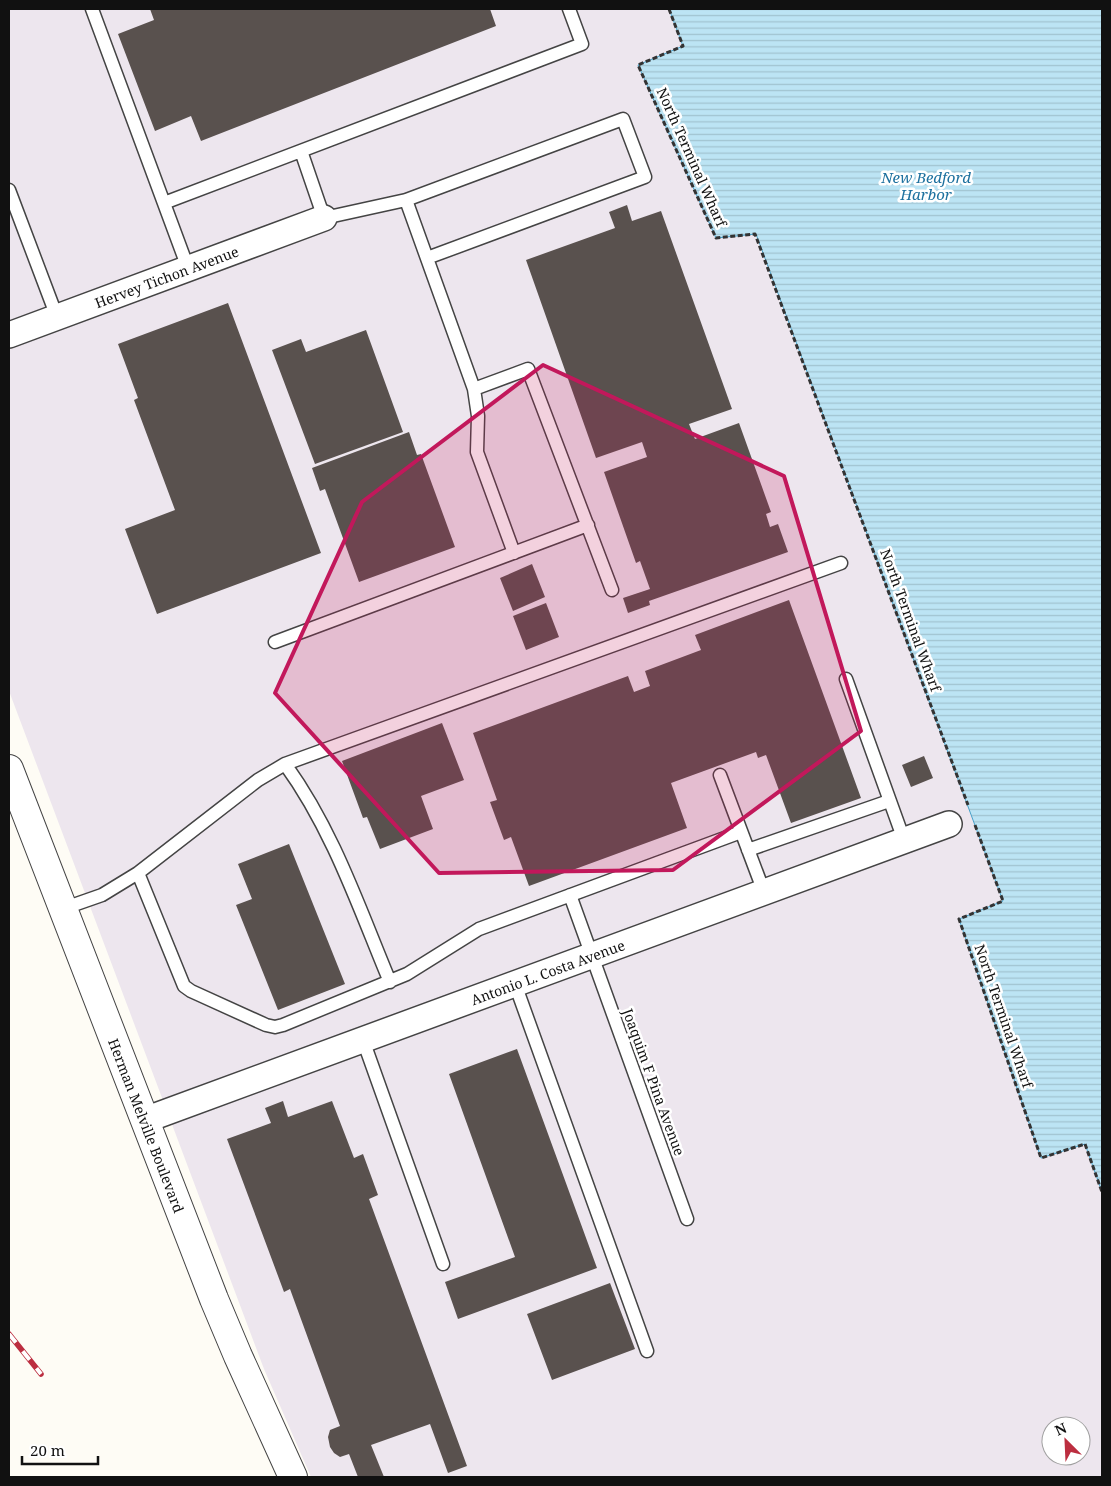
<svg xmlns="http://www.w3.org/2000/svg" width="1111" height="1486" font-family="'Noto Serif',serif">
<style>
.industrial{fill:#ede6ee;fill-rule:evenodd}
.water{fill:url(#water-rules);stroke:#469fc8}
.building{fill:#59514e}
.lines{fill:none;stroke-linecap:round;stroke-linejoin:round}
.service-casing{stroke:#444;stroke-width:15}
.minor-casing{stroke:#444;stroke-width:28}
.tertiary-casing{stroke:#444;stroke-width:30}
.path{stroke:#333;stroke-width:3;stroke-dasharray:5 2.5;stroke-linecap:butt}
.service{stroke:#fff;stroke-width:12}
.minor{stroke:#fff;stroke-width:25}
.tertiary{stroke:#fff;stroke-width:28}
.rail-casing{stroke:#bc2e40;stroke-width:5.5}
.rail{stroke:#fff;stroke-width:4;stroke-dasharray:11;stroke-linecap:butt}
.marked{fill:#c2185b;fill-opacity:0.2;stroke:#c2185b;stroke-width:4;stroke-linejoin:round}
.labels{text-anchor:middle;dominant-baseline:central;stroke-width:5;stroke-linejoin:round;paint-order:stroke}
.street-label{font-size:14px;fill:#111;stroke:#fff}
.water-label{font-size:15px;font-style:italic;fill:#1e719f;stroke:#fff}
</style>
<defs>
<pattern id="water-rules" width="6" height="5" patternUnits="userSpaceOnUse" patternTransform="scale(1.25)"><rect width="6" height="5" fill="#bce4f4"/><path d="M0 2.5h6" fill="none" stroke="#a1c3d0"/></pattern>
</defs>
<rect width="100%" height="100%" fill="#fefcf5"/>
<!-- industrial -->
<path class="industrial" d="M9 9H669L683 46 638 65 716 238 755 234 1003 901 959 919 1041 1158 1085 1144 1102 1192V1477H311L264 1369 9 691ZM1051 1426H1081V1456H1051Z"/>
<!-- water -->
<path class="water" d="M669 9H1102V1192L1085 1144 1041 1158 959 919 1003 901 756 234 716 238 638 65 683 46Z"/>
<!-- building -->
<path class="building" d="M150 9H490L496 26 201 141 191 116 155 131 118 34 154 20Z
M627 205 632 221 661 211 732 409 689 424 695 439 739 423 771 512 766 514 770 527 778 524 788 552 649 601 650 605 628 613 623 598 650 589 640 561 636 563 604 472 647 457 642 442 596 458 526 260 615 228 609 212Z
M228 303 321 553 157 614 125 529 175 510 134 400 138 398 118 344Z
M366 330 403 432 315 464 272 350 301 339 306 352Z
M409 432 417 455 421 454 455 547 359 582 325 489 320 491 312 468Z
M532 564 545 597 513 611 500 578Z
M789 600 861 798 791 823 766 755 758 758 756 752 671 783 687 828 529 886 511 837 504 840 490 802 497 800 473 733 628 676 634 692 650 686 645 671 701 650 695 635Z
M546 603 559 637 526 650 513 616Z
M442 723 464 780 421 796 433 829 380 849 367 817 363 818 342 761Z
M924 756 933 778 911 787 902 765Z
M289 844 345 984 278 1010 236 905 252 899 238 864Z
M517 1049 597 1268 458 1319 445 1282 515 1257 449 1074Z
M283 1101 288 1117 332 1101 354 1158 363 1154 378 1195 369 1199 467 1466 448 1473 430 1424 371 1445 384 1477H358L349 1454 340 1457 334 1453 330 1447 328 1437 330 1430 340 1426 290 1289 284 1292 227 1139 271 1123 265 1108Z
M610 1283 635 1349 552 1380 527 1314Z"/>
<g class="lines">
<defs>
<path id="service" d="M92 9 188 268
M301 151 324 218 406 200 623 119 645 177 427 258
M9 190 57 317
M406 200 474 389 478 416 477 452 514 553
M164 203 582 44 569 9
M474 389 528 369 612 590
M275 642 588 525
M846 679 904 840
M285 764C333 830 359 908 390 982
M720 775 764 892
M741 832 479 929 407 974 283 1025 275 1027 266 1025 191 991 184 986 138 873 258 780 285 764 841 563
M748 850 889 801
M570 895 687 1219
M62 909 102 895 138 873
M515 984 647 1351
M363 1040 443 1264"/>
<g id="minor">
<path id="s1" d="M9 335 324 218"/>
<path id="s2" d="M145 1120 949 824"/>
</g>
<g id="tertiary">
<path id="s3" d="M9 769 214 1299 238 1356 293 1477"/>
</g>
</defs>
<!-- service casing -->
<use href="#service" class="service-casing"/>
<!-- minor casing -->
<use href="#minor" class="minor-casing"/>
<!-- tertiary casing -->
<use href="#tertiary" class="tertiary-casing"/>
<!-- path -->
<path class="path" d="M669 9 683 46 638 65 716 238 755 234 968 805
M975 825 1003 901 959 919 1041 1158 1085 1144 1102 1192"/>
<!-- service -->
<use href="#service" class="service"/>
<!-- minor -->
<use href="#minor" class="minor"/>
<!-- tertiary -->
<use href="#tertiary" class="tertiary"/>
<defs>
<path id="rail" d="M9 1334 41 1374"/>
</defs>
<!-- rail casing -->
<use href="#rail" class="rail-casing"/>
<!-- rail -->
<use href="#rail" class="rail"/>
</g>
<!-- marked area -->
<path class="marked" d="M543 365 784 476 861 731 673 870 439 873 275 693 362 502Z"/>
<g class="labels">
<!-- street labels -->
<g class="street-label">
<text transform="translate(692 157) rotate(66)">North Terminal Wharf</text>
<text stroke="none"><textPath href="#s1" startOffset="168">Hervey Tichon Avenue</textPath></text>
<text transform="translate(911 620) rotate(70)">North Terminal Wharf</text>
<text stroke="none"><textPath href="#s2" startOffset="429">Antonio L. Costa Avenue</textPath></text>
<text transform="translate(1004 1016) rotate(71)">North Terminal Wharf</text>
<text transform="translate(654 1082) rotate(70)">Joaquim F Pina Avenue</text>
<text stroke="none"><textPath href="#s3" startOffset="382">Herman Melville Boulevard</textPath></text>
</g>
<!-- water labels -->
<g class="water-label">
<text x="926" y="177">New Bedford<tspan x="926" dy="17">Harbor</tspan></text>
</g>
</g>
<!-- border -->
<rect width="1111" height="1486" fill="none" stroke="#111111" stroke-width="20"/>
<!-- north arrow -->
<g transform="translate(1066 1441) rotate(336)"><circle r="24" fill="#ffffff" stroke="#a0a0a0"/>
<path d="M0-4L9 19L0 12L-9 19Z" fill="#bc2e40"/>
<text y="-8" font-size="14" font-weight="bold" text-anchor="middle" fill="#111111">N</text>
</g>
<!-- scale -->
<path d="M22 1456v8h76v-8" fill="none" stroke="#111111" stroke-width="2.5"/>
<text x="30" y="1456" font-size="15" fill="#111111" stroke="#ffffff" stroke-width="4" paint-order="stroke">20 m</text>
</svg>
